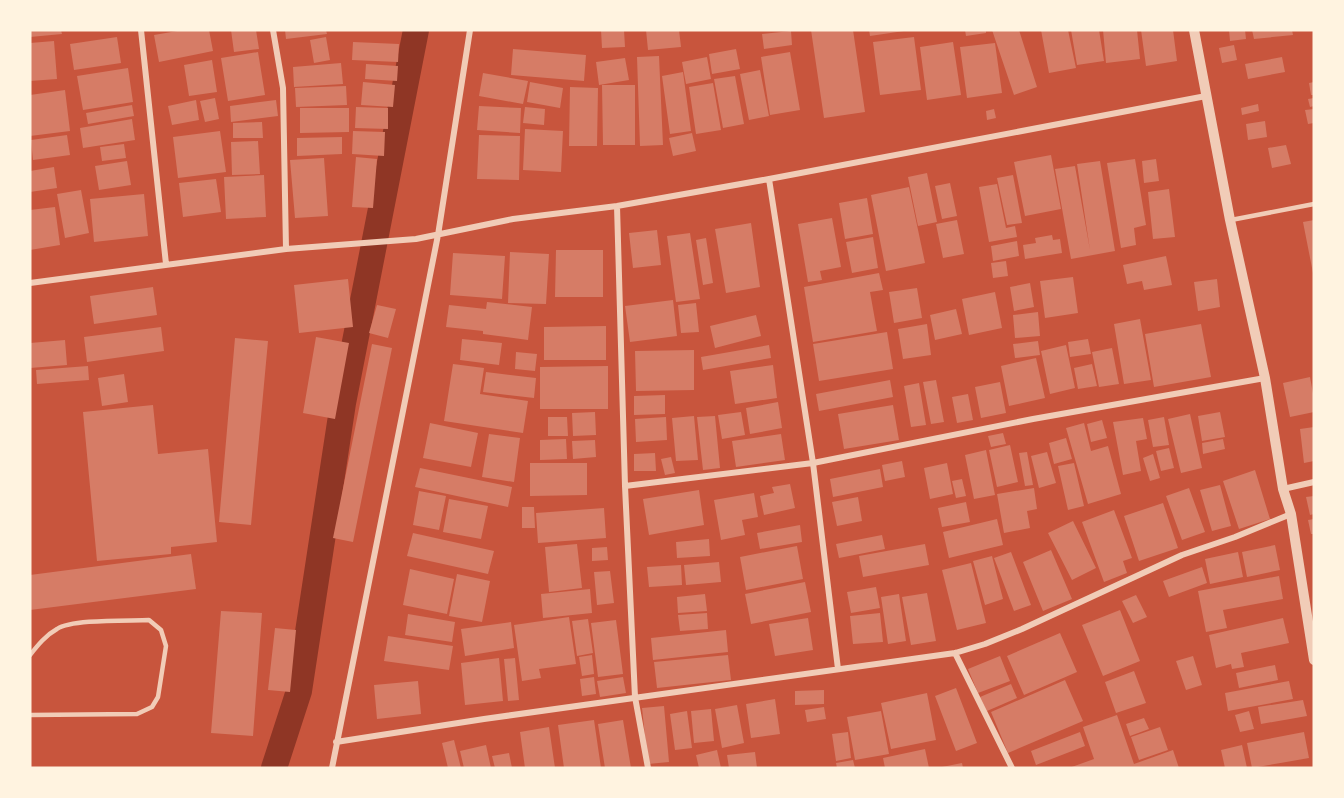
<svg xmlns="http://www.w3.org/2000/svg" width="1344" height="798" font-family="Manrope,sans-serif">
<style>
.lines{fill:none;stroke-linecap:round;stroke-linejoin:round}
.canal{stroke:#8f3625;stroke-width:26}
.building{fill:#d67c66}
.service{stroke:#f1ccb7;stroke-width:4.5}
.minor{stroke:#f1ccb7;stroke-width:6}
.tertiary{stroke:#f1ccb7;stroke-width:10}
</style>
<rect width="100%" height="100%" fill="#c8553d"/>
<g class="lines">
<!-- canal -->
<path class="canal" d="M274 768 299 691 343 403 416 30"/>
</g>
<!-- building -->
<path class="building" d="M30 30H61L62 34 30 37Z
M183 30H209L213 51 159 62 154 35Z
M231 30H256L259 49 234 52Z
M285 30H326L327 34 286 39Z
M601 30H624L625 47 602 48Z
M646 30H679L681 47 648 50Z
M811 30H853L865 112 824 118Z
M869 30H904V31L870 36Z
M965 30H986V33L966 36Z
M992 30H1019L1037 87 1014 95Z
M1041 30H1068L1076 68 1049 73Z
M1071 30H1099L1104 61 1077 65Z
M1103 30H1137L1140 59 1106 63Z
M1141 30H1173L1177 61 1146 66Z
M1229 30H1245L1246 39 1230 41Z
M1252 30H1292L1293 35 1254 39Z
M791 31 792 45 764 49 762 34Z
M117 37 121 63 74 70 70 44Z
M326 37 330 60 314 63 310 40Z
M914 37 921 90 880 95 873 42Z
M54 41 57 79 30 81V43Z
M353 42 399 44 398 62 352 60Z
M953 42 961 95 927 100 920 47Z
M995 43 1002 93 967 98 960 47Z
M1234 45 1237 60 1222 63 1219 48Z
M513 49 586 55 584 81 511 75Z
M736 49 740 69 712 74 709 54Z
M258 52 265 95 228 101 221 58Z
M790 52 800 110 770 115 761 57Z
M659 56 663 145 640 146 637 57Z
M707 57 711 79 686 84 682 62Z
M1282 57 1285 72 1248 79 1245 64Z
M625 58 629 80 599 85 596 62Z
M212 60 217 92 189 96 184 65Z
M341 63 343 84 294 87 293 67Z
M366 64 398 66 397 81 365 79Z
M128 68 133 102 83 110 77 76Z
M760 70 769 116 749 120 740 74Z
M683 72 691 131 670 134 662 76Z
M483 73 528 81 523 104 479 96Z
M735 76 744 124 723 128 714 79Z
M363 82 395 85 393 107 361 105Z
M530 82 563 88 560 108 527 102Z
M1314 82V95H1311L1309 83Z
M713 83 721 130 696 134 689 87Z
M602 85H635V145H603Z
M346 86 347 105 296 107 295 88Z
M570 87 598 88 597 146H569Z
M65 90 70 131 30 136V95Z
M215 98 219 119 205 122 200 101Z
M1314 98V106L1310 107 1308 99Z
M196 100 199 120 172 125 168 106Z
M276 100 278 116 231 122 230 106Z
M1258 104 1259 111 1242 115 1241 108Z
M132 105 134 116 88 124 86 113Z
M479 106 521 108 520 133 477 130Z
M356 107 388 108V129L355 128Z
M525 107 545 109 544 125 523 123Z
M300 108H349V132L300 133Z
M994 109 996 118 987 120 986 111Z
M1314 109V123L1308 124 1305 110Z
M132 119 135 140 83 148 80 128Z
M1265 121 1267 137 1248 140 1246 124Z
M262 122 263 138H233V123Z
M525 129 563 131 561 172 523 170Z
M220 131 226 172 178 178 173 137Z
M353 131 385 132 384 156 352 154Z
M692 133 696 151 673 156 669 138Z
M67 135 70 155 33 160 31 140Z
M479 135 520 136 519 180 477 179Z
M342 137V154L297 156V138Z
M258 141 260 174 232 175 231 142Z
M124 144 126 158 102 161 100 147Z
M1286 145 1291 164 1272 168 1268 148Z
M1051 155 1061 209 1025 216 1014 162Z
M356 157 377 159 373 208 352 207Z
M324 158 328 216 295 218 290 160Z
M1135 159 1146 225 1134 228 1136 245 1121 248 1107 163Z
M1156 159 1159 181 1144 183 1142 161Z
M127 161 131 185 99 190 95 166Z
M1100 161 1115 251 1071 259 1055 169 1075 166 1090 250 1077 164Z
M54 167 57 188 30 192V171Z
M927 173 937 222 918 226 908 177Z
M264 175 266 217 226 219 224 177Z
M1013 175 1022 223 1007 225 997 178Z
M216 179 221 212 183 217 179 183Z
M950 183 957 216 942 219 935 186Z
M997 184 1006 228 1015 226 1017 237 989 242 979 187Z
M909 187 925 263 886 271 871 195Z
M1169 189 1175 237 1153 239 1148 192Z
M81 190 89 233 65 238 57 194Z
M144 194 148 236 94 242 90 199Z
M867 198 873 234 845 239 839 203Z
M55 207 60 245 30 250V210Z
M832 218 841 267 820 271 822 280 808 282 798 224Z
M957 220 964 254 943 258 936 224Z
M1314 220V273H1313L1303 222Z
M751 223 760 287 726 293 715 229Z
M657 230 661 265 633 268 629 233Z
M690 233 700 299 676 302 667 236Z
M1052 235 1053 240 1060 239 1062 253 1025 259 1023 245 1036 243 1035 238Z
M873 237 878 268 852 273 846 242Z
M706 238 713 283 703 285 696 240Z
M1017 241 1019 256 993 261 991 246Z
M556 250H603V297H555Z
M510 252 549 254 546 304 508 303Z
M453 253 505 256 502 299 450 295Z
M1166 256 1172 285 1144 290 1142 281 1127 284 1123 265Z
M1006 261 1008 276 993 278 991 263Z
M879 273 883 290 870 292 877 331 813 342 804 287Z
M1073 277 1078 313 1045 318 1040 281Z
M348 279 353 327 299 333 294 285Z
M1217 279 1220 307 1198 311 1194 282Z
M1030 283 1034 307 1014 311 1010 287Z
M153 287 157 315 94 324 90 296Z
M917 288 922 318 894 323 889 292Z
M995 292 1002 328 969 335 962 299Z
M673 300 677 336 630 342 625 306Z
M487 302 532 307 528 340 483 334V331L446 327 449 305 486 309Z
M696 303 699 332 681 333 678 305Z
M377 305 396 309 388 338 369 333Z
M956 309 962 334 935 340 930 315Z
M1038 312 1040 336 1015 338 1013 315Z
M756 315 761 336 715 348 710 326Z
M1140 319 1151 380 1124 384 1114 324Z
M927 324 931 355 903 359 898 329Z
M1201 324 1211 377 1154 387 1145 334Z
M606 326V360H544V327Z
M161 327 164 351 87 362 84 337Z
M887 332 893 369 819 381 813 344Z
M316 337 349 343 335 419 303 413Z
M235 338 268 341 251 525 219 522Z
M462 339 502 343 499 365 460 360Z
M1088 339 1091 354 1070 357 1068 342Z
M65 340 67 365 30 368V343Z
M1038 341 1040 355 1015 358 1013 344Z
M372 344 392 348 353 542 333 538Z
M769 345 771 358 703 370 701 357Z
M1066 345 1075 388 1050 394 1041 351Z
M1112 348 1119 384 1099 387 1092 352Z
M694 350V390L636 391 635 351Z
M516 352 537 354 535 371 515 369Z
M1036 358 1045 398 1009 406 1001 366Z
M453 364 484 368 480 394 528 401 523 433 444 421Z
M1092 364 1097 386 1078 389 1074 368Z
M773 365 777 398 735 404 730 371Z
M88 366 89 380 37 384 36 370Z
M608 366V409H540V367Z
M486 372 536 378 534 398 483 392Z
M124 374 128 402 102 406 98 378Z
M1310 377 1314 399V412L1290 417 1283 383Z
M890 380 893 397 819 411 816 394Z
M936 380 944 422 931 424 923 382Z
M1000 382 1006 413 981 418 975 387Z
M919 383 926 425 911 427 904 386Z
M968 394 973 420 957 423 952 397Z
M665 395V414L634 415V396Z
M778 402 782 428 750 434 746 408Z
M153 405 158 454 208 449 217 542 171 547V554L97 561 83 412Z
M893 405 899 440 844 449 838 414Z
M595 412 596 435 573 436 572 413Z
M741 412 745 435 722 439 718 415Z
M1220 412 1225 437 1202 441 1198 416Z
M1190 414 1202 468 1181 473 1168 419Z
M694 416 698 460 676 461 672 418Z
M715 416 720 468 703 470 697 417Z
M548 417H567L568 436H548Z
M666 417 667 440 636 442 635 419Z
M1164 417 1169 445 1153 447 1148 420Z
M1143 418 1147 439 1136 441 1141 471 1123 475 1113 422Z
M1102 420 1107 438 1091 442 1087 424Z
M430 423 478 433 471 467 423 458Z
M1084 423 1091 451 1108 446 1121 494 1088 504 1066 428Z
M1314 427V461L1304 463 1300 429Z
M1003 433 1006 444 991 447 988 436Z
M489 434 520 438 514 482 482 477Z
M781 434 785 460 736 467 732 441Z
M1066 438 1072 459 1054 464 1049 443Z
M566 439 567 459 540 460V440Z
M1223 439 1225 449 1203 454 1202 443Z
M595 440 596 457 573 459 572 441Z
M1010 445 1018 482 997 487 989 450Z
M1169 448 1174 468 1161 471 1156 451Z
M986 450 995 495 974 499 965 455Z
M1027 452 1033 485 1025 486 1019 453Z
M1047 452 1056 483 1039 488 1031 456Z
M655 453 656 471H634V454Z
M1153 454 1160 478 1150 481 1143 458Z
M671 457 675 473 665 475 661 459Z
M902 461 905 477 885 481 882 465Z
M530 463H587V495L530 496Z
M947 463 953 494 930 499 924 468Z
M1074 463 1084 506 1068 510 1058 466Z
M420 468 512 487 508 507 415 487Z
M880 469 883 487 833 497 830 479Z
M1255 470 1270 519 1239 529 1223 481Z
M962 479 966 496 956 498 952 481Z
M790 484 795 508 764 515 760 496 774 493 772 487Z
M1220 485 1231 526 1212 531 1200 490Z
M1034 488 1037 509 1027 511 1030 528 1004 533 997 494Z
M1189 488 1205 532 1182 540 1166 496Z
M699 490 704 525 649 535 643 499Z
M419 491 446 496 439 530 413 525Z
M754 493 758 517 742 520 745 535 721 540 714 500Z
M1314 496V514L1310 515 1306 497Z
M858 497 862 521 837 526 832 502Z
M449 499 488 506 481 539 443 532Z
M966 502 970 522 942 527 938 508Z
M1163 503 1178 548 1139 561 1124 516Z
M522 507H534L535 528H522Z
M604 508 606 538 538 543 536 513Z
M1114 510 1132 558 1123 561 1127 573 1104 582 1082 522Z
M997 519 1003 545 949 558 943 532Z
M1314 519V534H1311L1308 520Z
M1073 521 1096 568 1072 580 1048 533Z
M800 525 802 542 760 549 757 533Z
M413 533 494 551 488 574 407 556Z
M882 535 885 549 839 558 836 544Z
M709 539 710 556 677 558 676 542Z
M577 544 582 588 549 592 545 547Z
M925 544 929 565 863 577 859 556Z
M1275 545 1280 570 1247 577 1242 552Z
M797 546 803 579 746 590 740 557Z
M607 547 608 560 592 561V548Z
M1051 550 1072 599 1043 611 1023 562Z
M1011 552 1031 605 1014 611 994 558Z
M1238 552 1243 577 1210 584 1205 559Z
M191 554 196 589 30 610V575Z
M992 556 1003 599 985 605 973 561Z
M719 562 721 582 686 585 684 565Z
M971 563 986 623 957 630 942 570Z
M681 565 682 585 649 587 647 567Z
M1202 567 1207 583 1169 597 1163 581Z
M410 569 454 579 447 614 403 605Z
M610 571 614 603 597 605 594 572Z
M457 574 490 581 482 622 449 616Z
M1279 576 1283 599 1223 610 1227 628 1206 632 1198 591Z
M805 582 811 612 751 624 745 594Z
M876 587 880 608 851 613 847 592Z
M590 589 592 613 543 618 541 594Z
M927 593 936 641 911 645 902 597Z
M705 594 707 611 678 613 677 597Z
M899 594 906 641 888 644 881 597Z
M1136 595 1147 617 1133 623 1122 601Z
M1120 610 1140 661 1103 676 1082 625Z
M221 611 262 613 253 736 211 733Z
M707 613 708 629 680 631 678 615Z
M880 613 883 642 853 644 850 616Z
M408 614 455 622 452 642 405 635Z
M569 617 576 664 539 669 541 678 522 681 514 625Z
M808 618 813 650 775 656 769 624Z
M1283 618 1289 643 1241 653 1244 667 1232 669 1231 664 1216 668 1209 635Z
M588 619 593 653 577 656 572 621Z
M616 620 623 674 598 677 591 623Z
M511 622 514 648 465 656 461 629Z
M275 628 296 630 290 692 268 690Z
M726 630 728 652 653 660 651 638Z
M1060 633 1077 672 1024 695 1007 656Z
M388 636 453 646 449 670 384 661Z
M592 655 594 674 582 676 579 657Z
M728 655 731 680 657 688 654 662Z
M1000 656 1010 681 978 693 968 669Z
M1193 656 1202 685 1186 690 1176 661Z
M499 658 503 701 465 705 461 663Z
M515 658 519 700 508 701 504 659Z
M1275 665 1278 680 1239 688 1236 673Z
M1134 671 1146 703 1116 713 1105 682Z
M594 677 596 694 582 696 580 679Z
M623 677 626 693 600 697 597 681Z
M1065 680 1083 721 1008 753 991 712Z
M418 681 421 714 377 719 374 685Z
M1289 681 1293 699 1228 711 1225 693Z
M1011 684 1017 698 987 711 980 697Z
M956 688 977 743 956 751 935 696Z
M824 690V704L795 705V691Z
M927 693 936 740 891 749 881 703Z
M775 699 780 734 751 738 746 704Z
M1303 700 1307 716 1261 724 1258 707Z
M737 705 744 743 722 748 715 709Z
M664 706 669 762 648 764 642 708Z
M824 707 826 719 807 722 805 710Z
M711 709 714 741 694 743 691 711Z
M687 711 692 748 675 750 670 714Z
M881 711 889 754 855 760 847 717Z
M1249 711 1254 729 1240 732 1235 715Z
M1117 715 1134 764 1173 750 1179 768H1069L1094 759 1083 727Z
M1144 718 1149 729 1130 736 1126 724Z
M594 720 601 768H564L558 725Z
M623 720 631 768H605L598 724Z
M549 727 555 768H525L520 732Z
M1160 727 1168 750 1139 760 1131 737Z
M848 732 851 758 836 761 832 734Z
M1080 732 1085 746 1036 765 1031 751Z
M1304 732 1309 758 1252 768 1247 743Z
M454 740 461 768H448L442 743Z
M486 745 491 768H464L460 751Z
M1242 745 1247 768H1225L1221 750Z
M925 749 929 768H885L883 758Z
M717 750 721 768H699L696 755Z
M755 752 757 768H729L727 755Z
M509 753 512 768H495L492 756Z
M853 760 855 768H837L836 763Z
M962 763 963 768H942V767Z"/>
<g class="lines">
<!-- service -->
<path class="service" d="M1231 220 1314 204
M30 655C38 645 46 635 57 629 72 619 128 621 149 620L161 630 166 646 158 697 152 707 137 714 30 715"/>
<!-- minor -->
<path class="minor" d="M141 30 166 264
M273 30 283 88 286 249
M769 179 813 463 838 669
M617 206 625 486 635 697 648 768
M30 283 286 249 416 239 513 219 617 206 769 179 1206 96
M625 486 813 463 1033 419 1265 378
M1283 489 1314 482
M955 653 1012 768
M336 742 484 719 955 653 985 644 1022 629 1182 555 1235 537 1291 514
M332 768 438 235 470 30"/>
<!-- tertiary -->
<path class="tertiary" d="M1194 30 1230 220 1265 378 1283 489 1291 514 1314 660"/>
</g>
<!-- border -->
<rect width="1344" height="798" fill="none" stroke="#fff3e0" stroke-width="63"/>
</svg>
